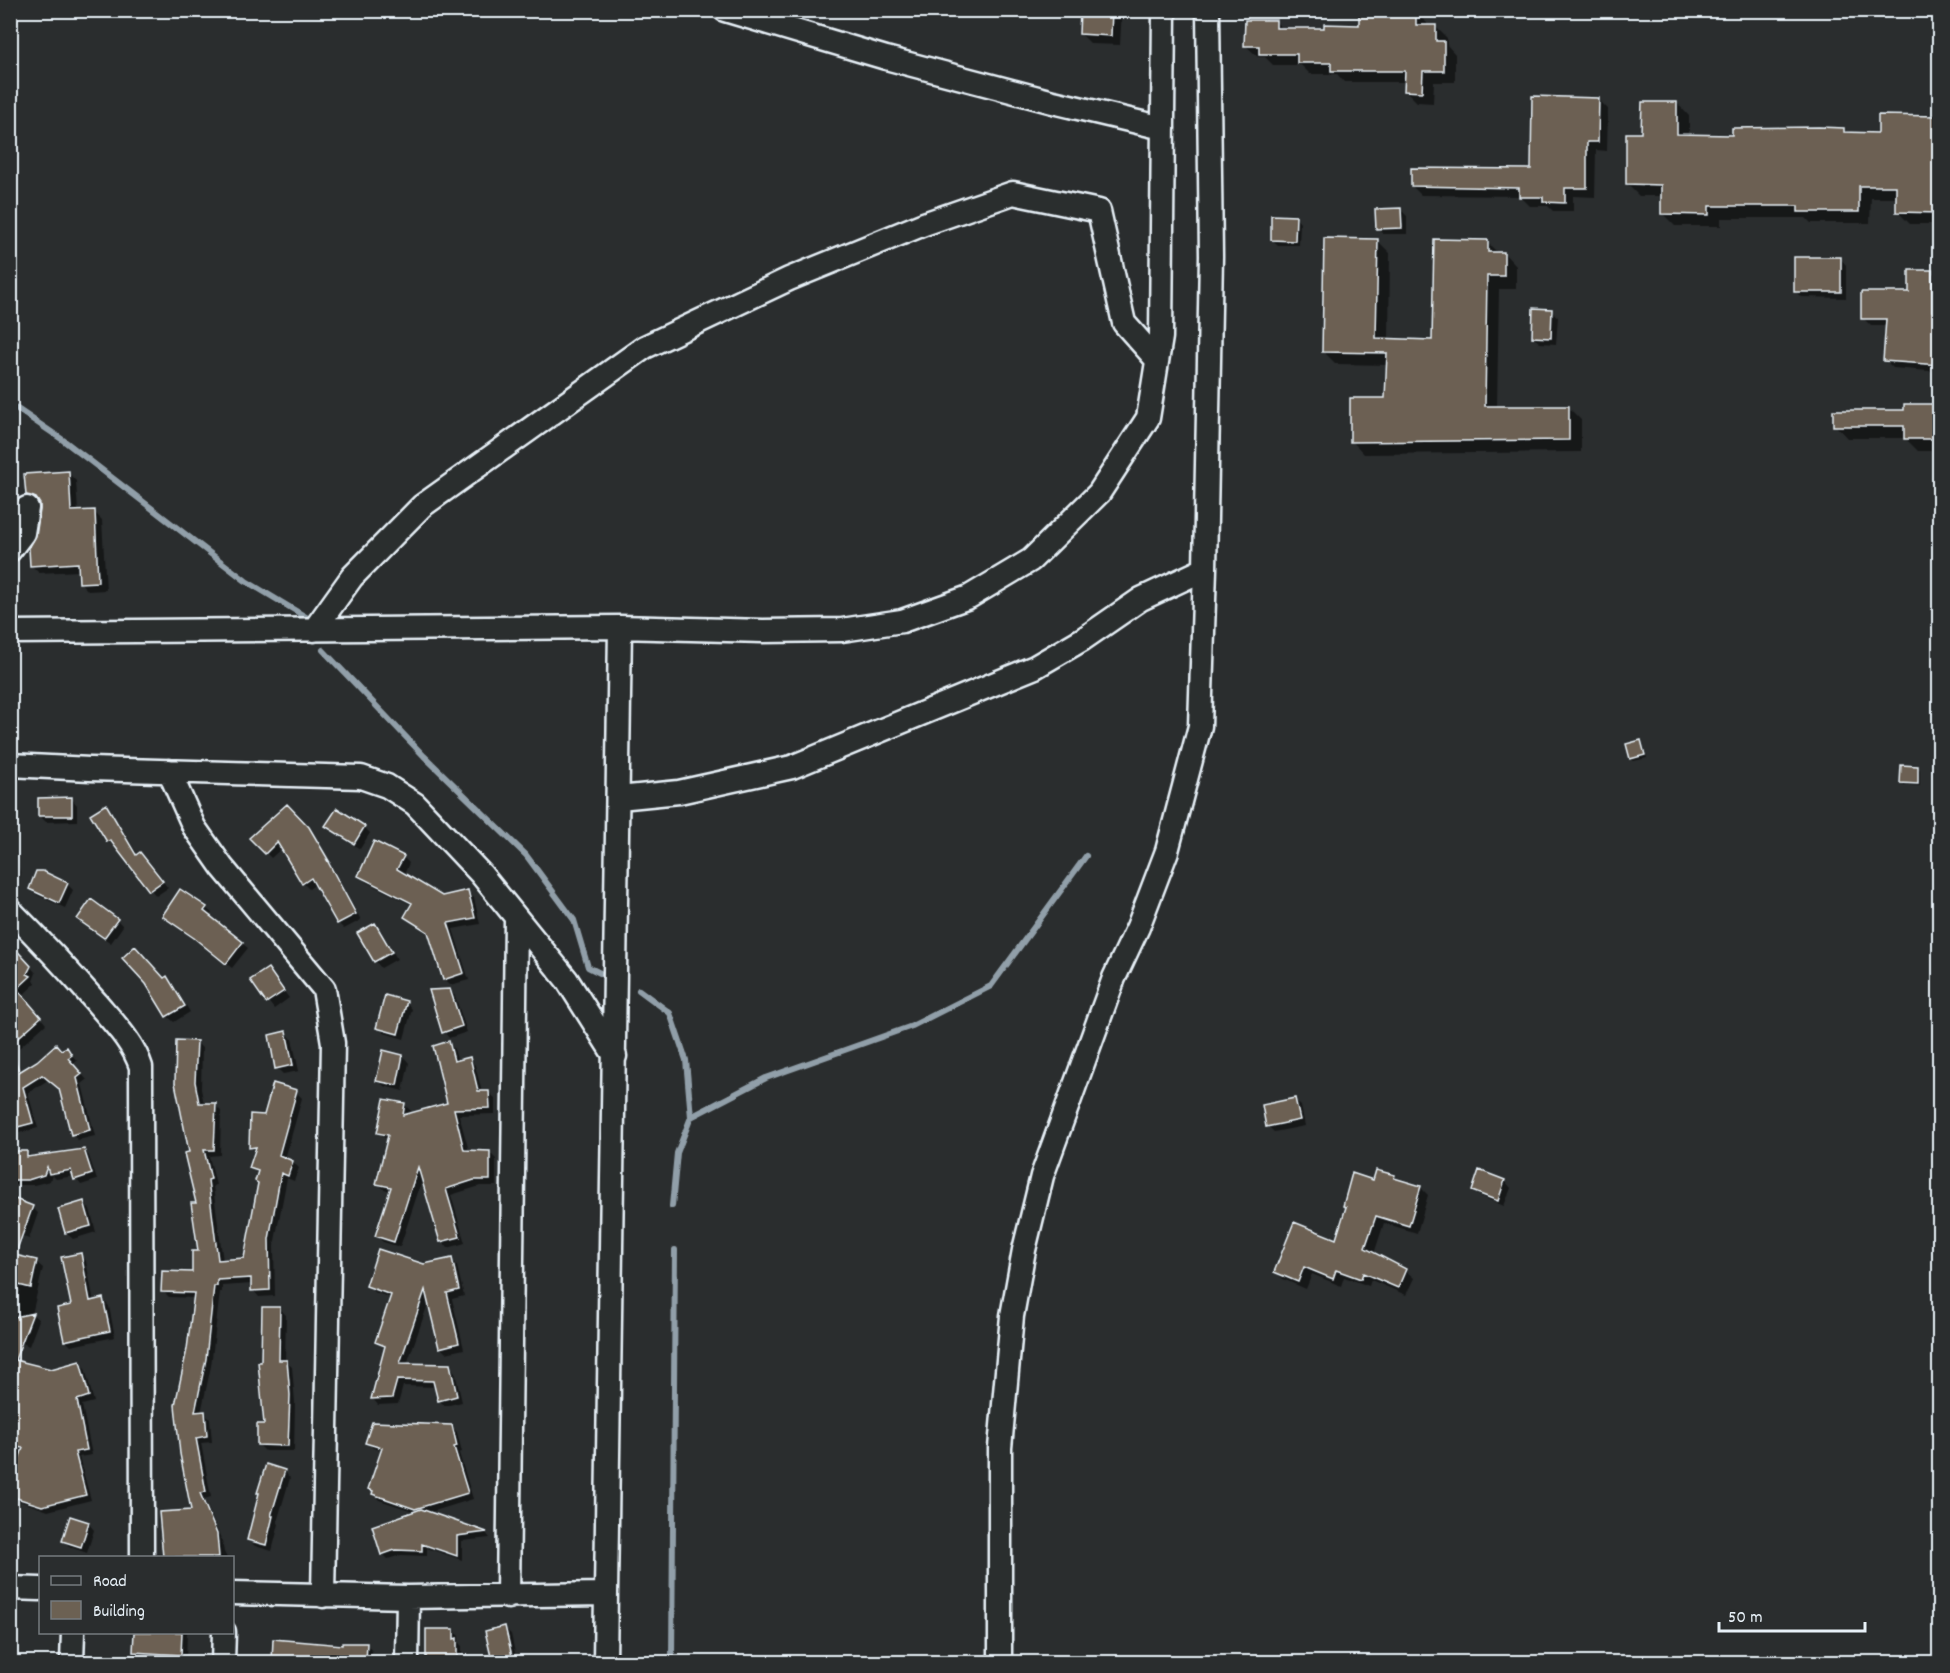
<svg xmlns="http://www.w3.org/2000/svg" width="1950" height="1673" font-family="Dekko,sans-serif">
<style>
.shadow{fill:#0007}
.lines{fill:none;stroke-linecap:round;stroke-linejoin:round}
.stream{stroke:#919fa9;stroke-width:6}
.building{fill:#6c6153;stroke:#e8f1f8;stroke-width:1.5}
.minor-casing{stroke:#e8f1f8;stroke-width:27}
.minor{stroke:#2a2d2e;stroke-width:22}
</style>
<rect width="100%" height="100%" fill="#2a2d2e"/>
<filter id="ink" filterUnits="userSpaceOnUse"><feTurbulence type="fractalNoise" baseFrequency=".0167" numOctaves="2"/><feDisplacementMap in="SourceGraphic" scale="12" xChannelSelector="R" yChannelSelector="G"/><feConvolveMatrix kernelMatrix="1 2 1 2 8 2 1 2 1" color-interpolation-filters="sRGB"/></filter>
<g filter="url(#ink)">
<!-- shadow -->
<path class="shadow" d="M1082 10H1122L1120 45 1091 44 1081 34Z
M1731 10H1754V14H1735Z
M1415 12 1427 23V26H1435L1447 38V45L1455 54V82H1434L1433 103 1417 102 1405 90 1406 82H1344L1337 74H1310L1301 65H1273L1265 57H1258L1246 46 1276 22 1283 29H1325L1360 26Z
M1599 100 1608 109 1607 151 1596 150 1595 197 1573 196V211H1553L1548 206H1530L1520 196 1421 195 1412 186 1533 170Z
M1677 103 1689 116V135L1733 136 1843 129 1848 134 1879 135 1940 117V224H1910L1897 211 1898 198H1871L1870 223H1811L1806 218H1721V226H1675L1662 213 1663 196H1639L1627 184 1643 135Z
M1401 210 1407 216V234H1383L1377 228Z
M1295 217 1300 223 1299 245H1278L1273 240Z
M1378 241 1390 253 1389 340 1433 341 1487 242 1499 254 1504 253 1516 266V289H1499L1497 408 1568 407 1581 420V452L1364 454 1352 441 1387 400 1388 365 1336 364 1323 351Z
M1840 258 1846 265V298L1801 297 1795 291Z
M1932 272 1940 280V372L1893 368 1885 360 1887 326H1871L1863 318 1911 293Z
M1551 311 1558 317 1556 344 1540 343 1533 337Z
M1940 405V451H1918L1905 438H1847L1835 425Z
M68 473 76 481 78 512H94L102 520 106 590 88 591 80 582V571L39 573 31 565 38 536 41 504 35 503 27 494Z
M18 499 28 508 10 532V500Z
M1640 742 1643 745 1647 758 1634 761 1631 759Z
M1918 767 1920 770V786L1904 785 1902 782Z
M71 798 77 805V821L46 822 39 815Z
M106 806 112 813 138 855 146 860 168 888 156 896 116 846 115 847 108 841Z
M287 806 314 835 361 920 344 929 338 923 316 884 309 889 303 883 282 848 271 858 251 838Z
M327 826 364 827 370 833 360 849 333 832Z
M10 835 21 876 10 879Z
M403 857 409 863 404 875 441 898 468 892 474 898 480 924 453 929 469 980 450 985 444 979 430 935 412 923 406 917 412 905 366 882 360 875Z
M67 884 73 890 65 908 37 895 30 889Z
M206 908 212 913 209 917 248 948 232 968 164 916Z
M117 920 123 926 111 943 85 925Z
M375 925 381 931 397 959 381 968 375 961Z
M10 947 18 953 36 973 33 981 36 983 22 996 46 1024 10 1056Z
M268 970 289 998 274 1009 252 981Z
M167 978 173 984 190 1012 174 1022 167 1016 164 979Z
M450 990 455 996 467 1032 449 1038 444 1032Z
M406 1002 412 1009 404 1039 384 1033 378 1027Z
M285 1032 292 1039 299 1071 283 1074 277 1068Z
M196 1042 202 1048 201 1089 204 1104 215 1105 221 1111 220 1155 209 1156 216 1185 213 1186 223 1261 246 1260 260 1184 259 1174 251 1167 256 1152 251 1147 265 1116 296 1092 302 1098 285 1159 293 1162 299 1168 294 1181 287 1178 274 1246 275 1296 259 1297 253 1290 252 1284 222 1286V1292H220L211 1366 201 1413H204L210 1419 212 1442 201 1443 211 1497 204 1499 222 1541 224 1552 227 1558H165L161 1514 192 1511 189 1349 195 1298 169 1297 163 1291 194 1273 199 1253 198 1204 191 1153Z
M448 1043 454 1049 458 1062 469 1059 475 1065 482 1092H488L495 1098V1114L459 1115 469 1151 490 1153 496 1159V1186H480L451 1195 465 1243 448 1248 442 1241 423 1177 400 1247 383 1242 377 1236 391 1191 384 1189 377 1183 389 1139 385 1138 378 1132 405 1105 411 1111 410 1115 449 1104Z
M67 1049 77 1061 73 1064 87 1080 82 1084 95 1136 78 1140 72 1135 61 1090 48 1080 28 1093 38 1128 19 1133 14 1128 10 1075Z
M403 1056 409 1063 403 1091 384 1086 378 1080Z
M1295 1100 1301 1106 1305 1126 1274 1132 1268 1126Z
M84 1150 89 1156 97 1180 81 1185 74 1176 56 1179 52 1175 50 1181 34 1185H14L10 1182V1153L26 1152 32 1158Z
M1480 1172 1505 1181 1511 1188 1504 1206 1480 1196 1473 1190Z
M1394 1177 1398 1180 1420 1187 1428 1195 1417 1233 1384 1223 1374 1254 1405 1270 1414 1278 1406 1295 1371 1280 1369 1286 1344 1277 1341 1286 1312 1274 1306 1289 1283 1279 1275 1271 1337 1241 1347 1208 1344 1205 1374 1181Z
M84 1203 90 1209 96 1232 73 1239 66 1233 60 1210Z
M32 1207 38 1213 29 1239 10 1232Z
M80 1254 86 1261 94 1302 103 1300 109 1306 115 1337 71 1346 65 1340 72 1306Z
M10 1255 36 1262 43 1268 32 1314 39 1320 29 1346 10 1338V1316L21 1290 10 1287Z
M451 1260 457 1266 464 1296 452 1299 464 1349 446 1353 440 1347 429 1301 407 1364 449 1366 455 1372 462 1402 445 1406 439 1400 436 1387 403 1386 398 1404 378 1405 373 1399 386 1349 377 1342 392 1298 374 1292 368 1286 424 1266Z
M280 1309 286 1315 285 1361 292 1367 295 1402 294 1451H265L259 1445 265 1426 263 1363Z
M79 1363 85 1368 94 1402 82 1405 92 1455 79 1457 91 1500 48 1511 14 1499 10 1496V1407L51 1371Z
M451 1426 457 1432 462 1452 459 1453 473 1499 428 1513 486 1533 490 1538 462 1541V1560L427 1548V1556L401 1555 388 1559 383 1554 416 1512 379 1500 370 1489 382 1451 373 1448 367 1442Z
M284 1471 290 1478 277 1522 279 1524 272 1551 255 1546 249 1540Z
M88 1523 94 1530 87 1553 70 1547 64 1541Z
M504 1628 511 1634 517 1662H496L493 1660Z
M453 1630 459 1636V1643L462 1646V1662H429L428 1661Z
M136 1632H187L186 1662H189H154V1658L141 1657 135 1651Z
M275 1641 344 1646 366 1644 372 1651V1662H273Z"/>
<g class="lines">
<!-- stream -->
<path class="stream" d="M10 404 63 440 246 581 306 617
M323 650 424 756 526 855 574 920 588 967 600 973
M639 990 670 1013 686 1060 691 1117
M672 1206 677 1153 691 1117 766 1078 912 1026 991 986 1086 856
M672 1662 675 1250"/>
</g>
<!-- building -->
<path class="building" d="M1080 10H1112L1111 36 1079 34Z
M1359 10H1416V25H1436V41H1444V71H1423L1422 92 1404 91 1405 71H1331V63H1297V54H1259V46H1244L1245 20H1276V28H1324V24L1359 25Z
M1532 96 1599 98 1598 142H1587V188H1565V203L1543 202V197H1519V188L1411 186V168L1531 169Z
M1642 102H1677V134L1732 135V128L1819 127 1844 128V132L1878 133V115L1940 116V213L1896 212V186H1859V212H1798V206H1709V215L1661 214V185L1626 184V133H1641Z
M1401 208 1402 228 1376 229 1375 209Z
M1271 215 1296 216 1295 241 1271 240Z
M1324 238 1378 239 1376 338 1432 340 1434 239 1488 240V252H1504V276H1487L1485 406H1569V440L1350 442V398H1385L1387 353 1322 352Z
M1794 257H1841V292H1794Z
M1909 270H1932V311L1940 312V365L1883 361 1886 319H1861V292H1909Z
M1533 308 1552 309 1551 338 1532 337Z
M1904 404H1940V439H1904V426H1833V410H1904Z
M69 471 71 511 95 510 98 582 79 583 78 563 30 566 29 548 36 536 40 510V504L36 498 26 495 24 474Z
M1641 740 1645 755 1630 759 1626 744Z
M1901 765 1918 766V784L1900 783Z
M72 797V816H38V798Z
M106 804 136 855 140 852 163 881 149 891 110 840 107 842 90 814Z
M287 804 309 827 329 861 327 860 356 914 337 924 311 878 302 884 277 842 265 854 249 838Z
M337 808 365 826 354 844 325 826Z
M374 841 404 856 397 869 442 896 468 890 475 918 448 923 464 973 443 980 428 932 404 917 412 903 358 876Z
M36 871H43L68 883 59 903 29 889Z
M180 889 207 907 204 911 243 942 226 964 194 938 162 916Z
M91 899 118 919 104 938 77 919Z
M375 923 392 952 374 962 357 933Z
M10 943 31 966 27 974 31 976 17 989 41 1017 10 1045Z
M135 946 164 978 167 976 185 1006 166 1017 146 984 122 958Z
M268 968 284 991 266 1003 250 980Z
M450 989 462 1026 442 1033 429 990Z
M385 995 407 1001 398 1034 376 1028Z
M286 1031 293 1065 275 1069 269 1035Z
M176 1040 197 1041 195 1082 199 1103H216L214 1150H204L211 1179 208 1180 218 1260 244 1258 258 1183 255 1181 258 1171 249 1168 256 1147 249 1148 250 1114 264 1115 273 1083 297 1090 279 1155 293 1161 288 1176 281 1173 269 1239 270 1290 251 1291V1278L217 1280V1286H214L206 1359 195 1412 205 1411 207 1436 196 1438 206 1492 200 1493 217 1534 219 1557H163L159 1512 191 1510 180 1454 175 1405 187 1349 194 1293 161 1292 162 1271 192 1272V1251H198L191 1203H196L184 1153 189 1152 175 1083Z
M449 1041 454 1061 470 1057 478 1091H489L490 1108 454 1109 464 1150 490 1151V1180H474L446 1189 460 1237 440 1242 418 1167 394 1242 375 1236 391 1187 376 1184 388 1135 377 1133 384 1099 405 1103 403 1115 447 1103 433 1046Z
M56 1044 61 1050 67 1047 72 1055 68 1058 82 1074 77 1078 90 1130 71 1135 59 1089 42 1075 23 1087 33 1123 10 1129V1058H15L19 1072 37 1061Z
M383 1050 403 1055 397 1085 376 1081Z
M1295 1098 1300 1120 1266 1127 1262 1105Z
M84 1149 92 1174 74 1180 71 1170 49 1174 47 1167 44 1175 28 1180H10V1151H27V1157Z
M1376 1170 1395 1175 1394 1178 1421 1186 1409 1226 1376 1216 1365 1248 1406 1269 1398 1288 1363 1273 1361 1279 1336 1270 1333 1279 1304 1267 1298 1282 1274 1272 1294 1222 1336 1239 1346 1207 1343 1206 1352 1173 1373 1180Z
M1479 1170 1505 1180 1498 1201 1472 1191Z
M10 1197 33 1206 15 1255 37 1260 31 1288 10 1283Z
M84 1201 91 1226 65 1233 58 1209Z
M378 1249 424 1264 452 1258 459 1290 447 1293 459 1343 439 1348 425 1290 400 1363 450 1364 457 1396 438 1401 433 1381 397 1380 392 1398 371 1399 385 1346 375 1342 391 1295 366 1286Z
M81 1253 90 1301 103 1298 110 1331 64 1341 57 1308 71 1305 61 1257Z
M262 1307H280L279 1360H287L290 1395 288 1446 257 1445V1424H264L258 1362H261Z
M33 1313 15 1360 51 1369 80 1361 89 1396 77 1400 87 1450 75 1452 86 1495 42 1506 10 1496V1483L23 1448 10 1446V1318Z
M372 1422 452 1425 457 1446 454 1447 468 1493 415 1509 372 1494 373 1491 368 1489 382 1448 365 1443Z
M266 1464 285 1470 271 1516H273L266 1545 247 1540 259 1493H257Z
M421 1509 487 1532 457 1536V1556L422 1544V1551L395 1550 381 1555 372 1526Z
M70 1516 89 1522 81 1547 62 1541Z
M505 1626 512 1656 492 1661 485 1631Z
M426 1629H454V1639L457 1638V1661H426Z
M134 1632H182L181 1655 133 1652Z
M273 1639 342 1645V1643H367L366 1662H272Z"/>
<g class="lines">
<defs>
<path id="minor" d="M725 10 886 58 1053 102 1163 128
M10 550 23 533 27 508
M314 630 352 577 422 506 645 347 789 279 924 224 1013 193 1099 211 1124 323 1157 360
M10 632 620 627 763 631 842 630 902 621 969 597 1031 560 1099 493 1148 418 1161 337 1164 10
M10 765 90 769 361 777 387 786 415 804 481 874 567 980 615 1056
M169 771 194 827 222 867 324 989 333 1043 323 1596
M619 798 679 792 792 767 1035 667 1083 639 1141 599 1205 569
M10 910C40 940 68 970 96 1002 113 1022 133 1042 141 1067L142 1558
M10 1588 40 1589
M232 1593 408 1597 606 1594
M508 1597 516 919
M72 1662 73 1632
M223 1662 224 1632
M407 1662 408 1597
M605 1662 620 627
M1000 1662V1448L1012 1316 1024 1250 1042 1176 1114 978 1138 927 1167 851 1200 726 1205 569 1211 256 1208 10"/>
</defs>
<!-- minor casing -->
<use href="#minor" class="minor-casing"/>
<!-- minor -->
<use href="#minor" class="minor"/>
</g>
</g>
<!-- margin -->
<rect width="1950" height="1673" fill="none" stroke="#2a2d2e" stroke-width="36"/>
<rect x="18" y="18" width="1914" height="1637" fill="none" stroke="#e8f1f8" stroke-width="2" filter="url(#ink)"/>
<!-- legend -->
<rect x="39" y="1556" width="195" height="78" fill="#2a2d2e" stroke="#767b7f" stroke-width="1.5"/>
<rect x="51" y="1576" width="30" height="9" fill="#2a2d2e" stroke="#767b7f" stroke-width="1.5"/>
<text x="93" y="1586" font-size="18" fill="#e8f1f8">Road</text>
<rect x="51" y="1601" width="30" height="18" fill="#6c6153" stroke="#767b7f" stroke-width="1.5"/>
<text x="93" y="1616" font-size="18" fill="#e8f1f8">Building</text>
<!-- scale -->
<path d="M1719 1622v9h146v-9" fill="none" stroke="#e8f1f8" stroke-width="3"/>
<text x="1728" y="1622" font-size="18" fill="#e8f1f8" stroke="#2a2d2e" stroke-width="4.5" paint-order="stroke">50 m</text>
</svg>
